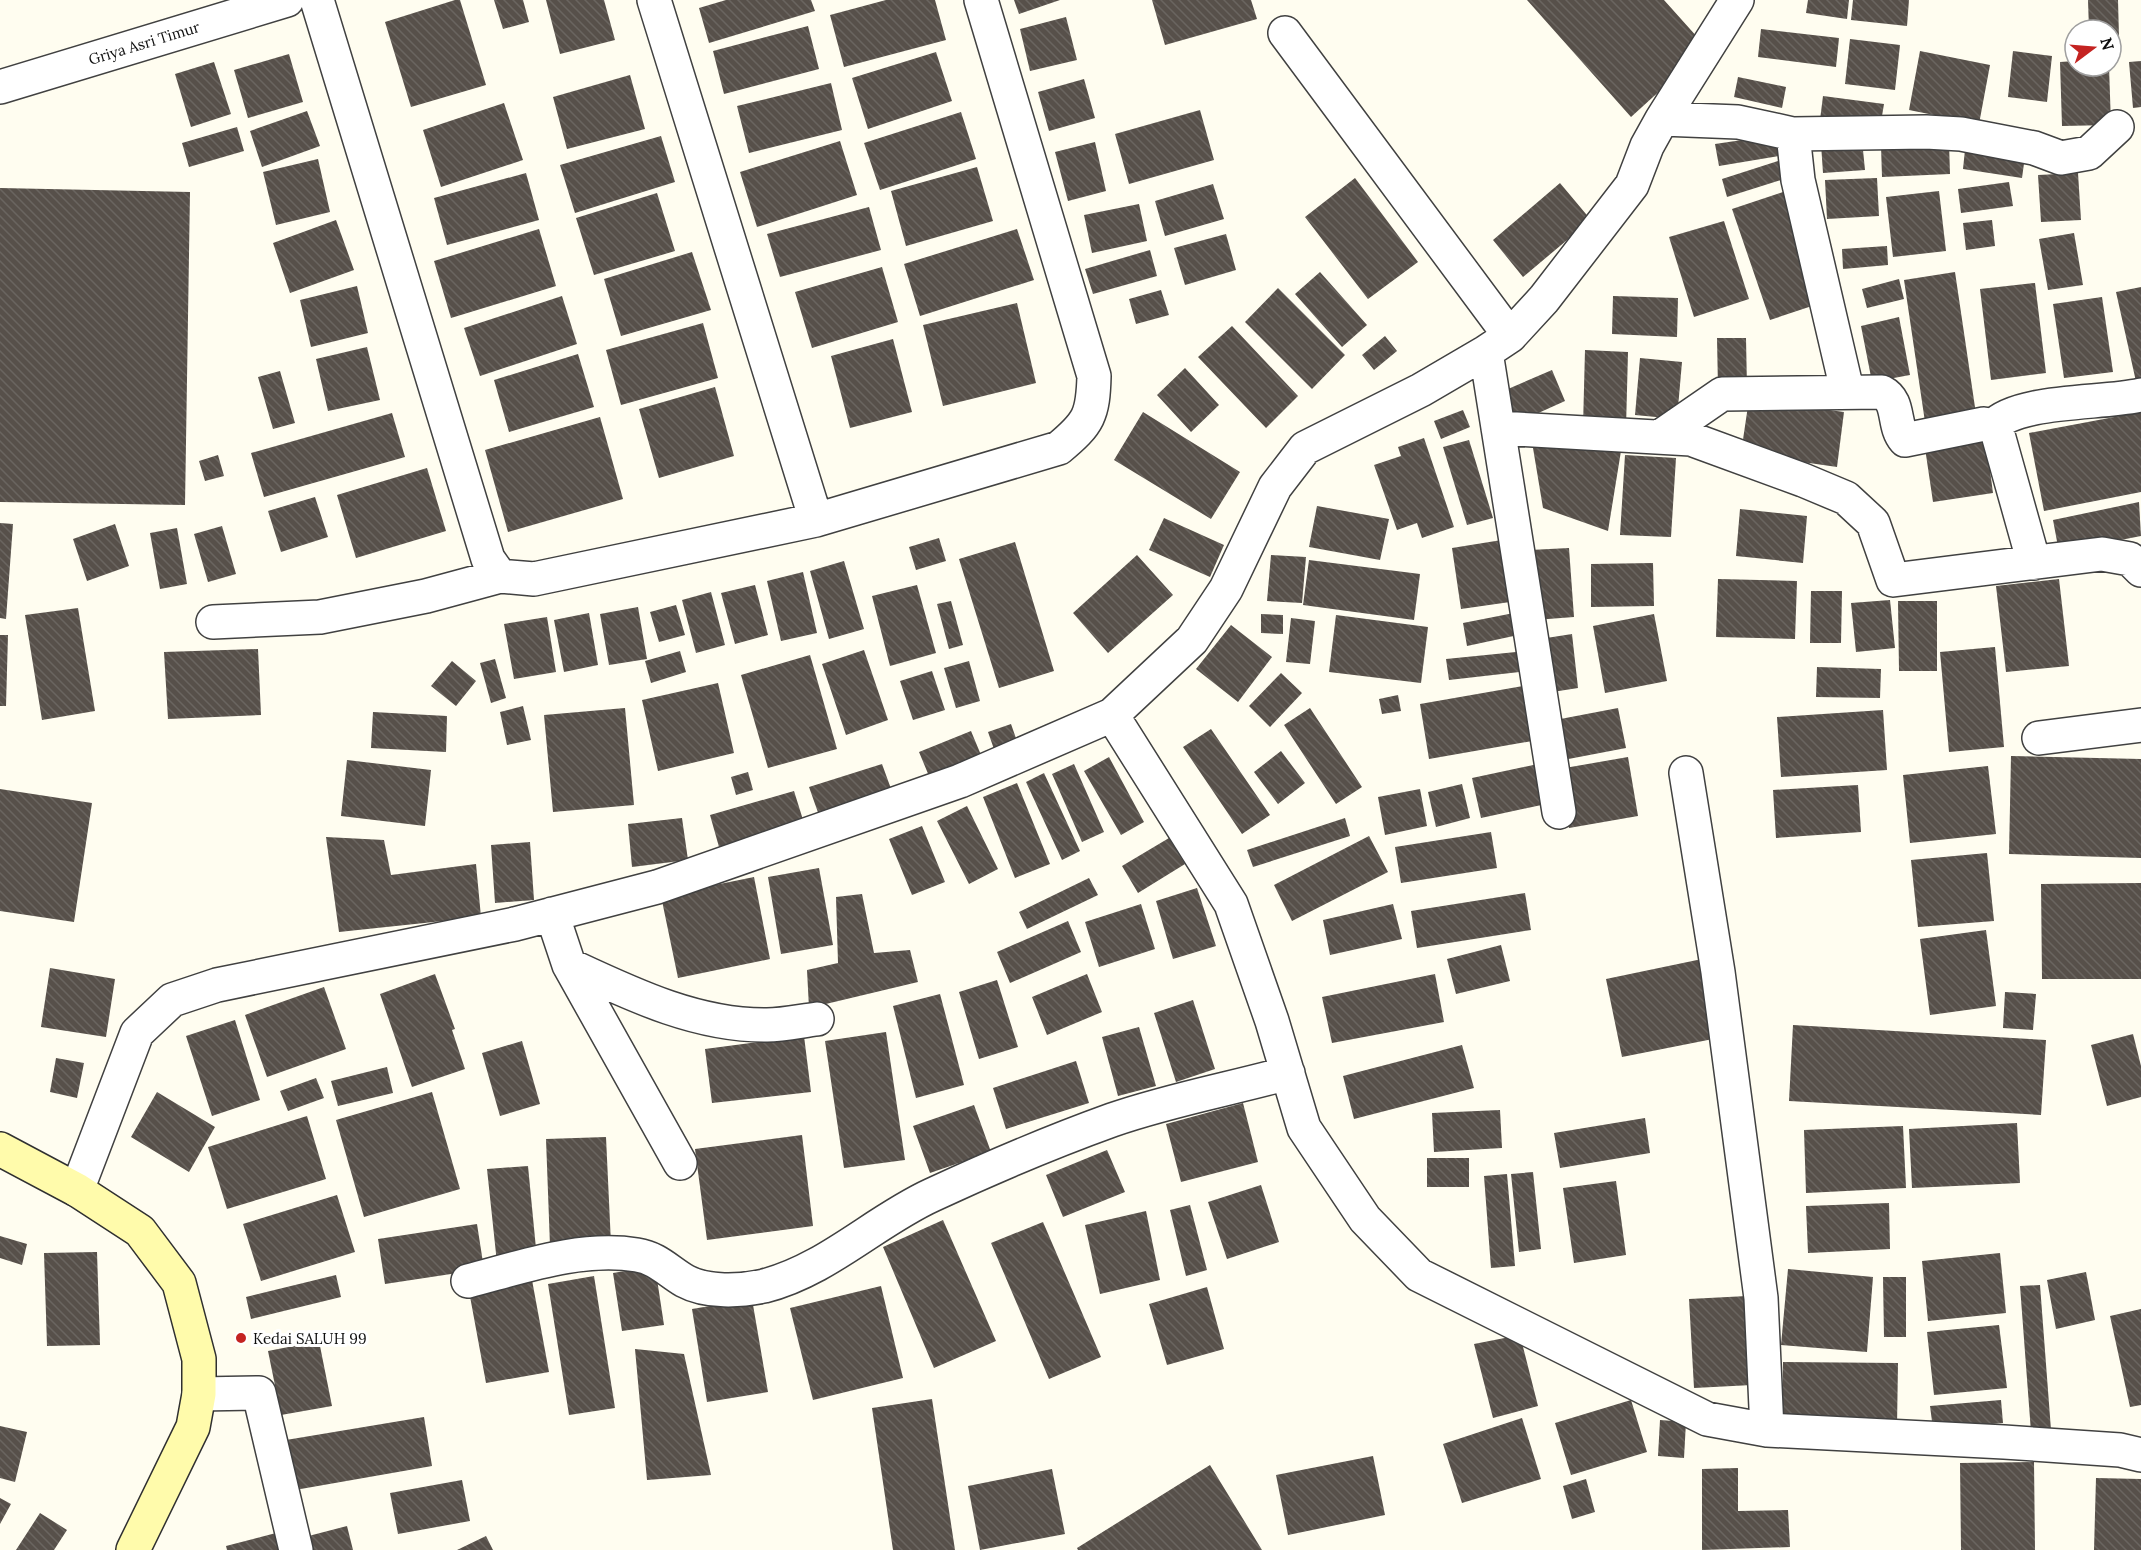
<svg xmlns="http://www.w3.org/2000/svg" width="2141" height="1550" font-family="Lora,serif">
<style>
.building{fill:url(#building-back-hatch)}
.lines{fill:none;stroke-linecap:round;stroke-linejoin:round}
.street-casing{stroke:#414141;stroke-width:36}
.secondary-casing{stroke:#303030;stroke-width:36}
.street{stroke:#fff;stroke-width:33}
.secondary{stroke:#fffbab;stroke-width:33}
.poi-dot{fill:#c42321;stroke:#fff;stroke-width:2}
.labels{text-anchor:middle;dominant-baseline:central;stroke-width:6;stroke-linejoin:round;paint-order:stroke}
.street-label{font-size:15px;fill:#0e0e0e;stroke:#fff}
.poi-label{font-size:15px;fill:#0e0e0e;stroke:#fff;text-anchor:start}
</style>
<defs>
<pattern id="building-back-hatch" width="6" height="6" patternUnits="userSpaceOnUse" patternTransform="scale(1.5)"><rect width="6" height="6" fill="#57504a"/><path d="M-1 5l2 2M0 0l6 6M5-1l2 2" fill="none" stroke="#6a6560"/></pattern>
</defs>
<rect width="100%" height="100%" fill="#fffdf0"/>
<!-- building -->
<path class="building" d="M455 0H460L486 85 411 107 385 22Z
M494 0H523L529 22 503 29Z
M546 0H604L615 40 560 54Z
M726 0H811L815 11 709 43 699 8Z
M886 0H935L946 40 844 67 830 15Z
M1014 0H1060L1019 14Z
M1152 0H1251L1257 19 1165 45Z
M1527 0H1664L1707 48 1631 117Z
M1808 0H1849L1847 19 1806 13Z
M1853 0H1909L1907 26 1851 20Z
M2088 0H2118L2119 37H2111V30H2089Z
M1066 17 1077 60 1030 71 1020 29Z
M808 26 819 69 724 94 713 51Z
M1761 29 1839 38 1836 67 1758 57Z
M1850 39 1900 45 1895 90 1845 84Z
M1920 51 1990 65 1979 124 1909 110Z
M2013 51 2052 56 2047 102 2008 97Z
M936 52 952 101 868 129 852 78Z
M289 54 303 102 248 118 234 70Z
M2075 61V66H2109L2111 125 2062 126 2060 62Z
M2141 61V107L2133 108 2129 62Z
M214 62 231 114 191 127 175 74Z
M630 75 645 129 567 149 553 97Z
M1738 77 1786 87 1782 108 1734 97Z
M1084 79 1095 118 1049 131 1038 92Z
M831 83 842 130 749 153 737 106Z
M1823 96 1884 104 1880 128 1820 120Z
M504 103 523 160 441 187 423 130Z
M1200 110 1214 160 1129 184 1115 134Z
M307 111 320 146 262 167 250 131Z
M961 112 976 159 880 190 864 143Z
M237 127 244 151 189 167 182 143Z
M1776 135 1779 156 1719 166 1715 144Z
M661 136 675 182 575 213 560 165Z
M1862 140 1865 170 1823 173 1821 144Z
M1966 140 2026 149 2022 178 1963 169Z
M840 141 857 195 757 227 740 172Z
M1095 142 1106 191 1068 201 1055 152Z
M1949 143 1950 174 1882 177 1881 146Z
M318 159 330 212 276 225 263 172Z
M1778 161 1784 179 1727 197 1722 179Z
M977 167 993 221 906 246 891 191Z
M526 173 539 220 447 245 434 198Z
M2078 173 2081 220 2041 222 2038 175Z
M1355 178 1418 262 1368 299 1305 217Z
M1877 178 1879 216 1827 219 1825 180Z
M2009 182 2013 206 1961 213 1958 189Z
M1560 183 1591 220 1523 277 1493 240Z
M1213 184 1224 219 1165 236 1155 201Z
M0 188 190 192 185 505 0 502Z
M1939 191 1946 251 1893 257 1886 197Z
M1783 192 1821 303 1770 320 1732 209Z
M657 193 675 251 594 275 576 218Z
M1139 204 1147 241 1092 253 1084 215Z
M869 207 881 250 780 277 767 234Z
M336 220 354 270 290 293 273 243Z
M1992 220 1995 246 1966 250 1963 223Z
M1724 221 1749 299 1694 317 1669 237Z
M539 229 556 286 451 318 434 261Z
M1017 229 1034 280 920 316 904 264Z
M2074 233 2083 285 2048 290 2039 239Z
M1226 234 1236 270 1185 285 1174 248Z
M1887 246 1888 265 1843 269 1842 249Z
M1150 250 1157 276 1093 294 1085 269Z
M692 252 711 310 621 336 604 279Z
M882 267 898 322 812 348 795 292Z
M1320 272 1367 325 1342 347 1295 294Z
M1955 272 1976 414 1925 422 1904 280Z
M1899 279 1904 299 1867 308 1862 289Z
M2035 283 2046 373 1991 380 1980 289Z
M357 286 368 333 311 347 300 300Z
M2141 287V385L2137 386 2116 292Z
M1278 288 1345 355 1312 389 1245 322Z
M1161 290 1169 315 1136 324 1129 299Z
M562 296 577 344 480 376 464 328Z
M1613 296 1678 298 1677 337 1612 334Z
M2102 297 2113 372 2064 378 2053 304Z
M1017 303 1036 383 943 406 923 325Z
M1899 317 1910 375 1872 382 1861 326Z
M703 323 718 378 621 405 606 350Z
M1232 326 1298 396 1266 428 1198 357Z
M1385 336 1397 351 1374 370 1362 355Z
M1717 338H1746L1747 388H1718Z
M893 339 912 412 850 428 831 356Z
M367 347 380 400 328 411 316 359Z
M1585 350 1628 352 1626 428 1583 426Z
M578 354 594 407 509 432 494 380Z
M1640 358 1682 362 1677 419 1635 415Z
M1185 368 1219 405 1191 432 1157 395Z
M1552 370 1565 401 1514 424 1501 392Z
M280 371 295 423 273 429 258 377Z
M715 387 734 456 659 478 639 409Z
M1749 399 1844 412 1837 467 1741 453Z
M1463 410 1470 427 1441 439 1434 421Z
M1143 412 1240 472 1211 519 1114 460Z
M2141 412V492L2044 511 2029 433Z
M392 413 405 457 264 497 251 453Z
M600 417 623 499 508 532 485 450Z
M1531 436 1621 451 1608 531 1543 508Z
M1424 438 1454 527 1422 538 1417 523 1397 530 1374 465 1401 456 1398 447Z
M1469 440 1493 518 1467 525 1443 447Z
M1986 440 1993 493 1933 502 1925 448Z
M218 455 224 476 205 481 199 461Z
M1625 455 1676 458 1671 537 1620 535Z
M427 468 446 531 356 558 337 495Z
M315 497 328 537 281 552 268 511Z
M2139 502 2141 536 2059 552 2053 520Z
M1317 506 1389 519 1380 560 1309 547Z
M1740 509 1807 516 1803 563 1736 556Z
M1164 518 1224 545 1210 577 1149 550Z
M0 523 13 524 6 619 0 618Z
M115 524 129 566 87 581 73 539Z
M222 526 236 574 208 582 194 534Z
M177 528 187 584 160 589 150 533Z
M939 538 946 561 916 570 909 547Z
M1508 539 1517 601 1461 609 1452 548Z
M1015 542 1054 671 999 688 959 559Z
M1569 548 1574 617 1535 620 1530 550Z
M1137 555 1173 595 1108 653 1073 613Z
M1271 555 1306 557 1302 603 1267 601Z
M1309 560 1420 574 1414 620 1303 605Z
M844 561 864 629 829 639 810 571Z
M1653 563 1654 606 1591 607V564Z
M803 572 817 633 781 641 767 581Z
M1718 579 1797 581 1795 639 1716 637Z
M2059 579 2069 666 2006 672 1996 586Z
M755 585 768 635 735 644 721 593Z
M917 585 936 653 890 666 872 596Z
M1811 591H1842L1841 643H1810Z
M711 592 725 645 696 653 682 600Z
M1890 600 1895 648 1856 652 1851 603Z
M951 601 963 645 949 649 937 604Z
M1898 601H1937V671H1899Z
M676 605 685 635 659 642 650 612Z
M638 607 647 659 609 665 600 614Z
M78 608 95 711 42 720 25 615Z
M1519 612 1523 634 1467 646 1463 623Z
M589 613 598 665 564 672 554 620Z
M1261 614 1283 615V634L1261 633Z
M1654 614 1667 681 1605 693 1593 626Z
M1336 615 1428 627 1421 683 1329 672Z
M547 617 556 672 514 679 504 624Z
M1291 618 1315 621 1310 664 1286 662Z
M1231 625 1272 657 1238 702 1196 669Z
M1572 634 1578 688 1546 693 1540 639Z
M0 635H8L6 706H0Z
M1995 647 2004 747 1949 752 1940 652Z
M258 649 261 715 168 719 164 652Z
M864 650 888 720 846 735 822 664Z
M680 651 686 672 651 683 645 661Z
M1526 651 1529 671 1449 680 1446 659Z
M810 655 837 749 768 768 741 675Z
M495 659 506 698 491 703 480 663Z
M452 661 476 681 456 706 431 686Z
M969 661 980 701 956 708 944 668Z
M1817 667 1881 669 1880 698 1816 697Z
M932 671 945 710 913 720 900 681Z
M1281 673 1302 693 1270 727 1249 706Z
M718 683 734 753 658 771 642 700Z
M1523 686 1532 741 1429 759 1420 704Z
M1398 695 1401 711 1382 714 1379 699Z
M523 706 531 740 507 745 500 712Z
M625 708 634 805 553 812 544 715Z
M1310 708 1362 787 1336 804 1284 725Z
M1618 708 1626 748 1558 761 1550 721Z
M1883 710 1887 770 1781 777 1777 717Z
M373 712 447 716 446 752 371 748Z
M1011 724 1018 744 995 752 988 732Z
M1211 729 1270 815 1242 834 1183 747Z
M971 731 981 755 929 776 919 752Z
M1281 751 1305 783 1278 804 1254 772Z
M2011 756 2141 759V858L2009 854Z
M1109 757 1144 822 1121 835 1084 771Z
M1628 757 1638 816 1569 828 1559 769Z
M347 760 431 770 425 826 341 816Z
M882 764 894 797 821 821 809 787Z
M1074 764 1104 832 1082 842 1052 774Z
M1538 764 1546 804 1481 818 1472 778Z
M1988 766 1996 834 1910 843 1903 775Z
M748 772 753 790 736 795 731 777Z
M1044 773 1080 851 1062 860 1026 782Z
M1017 783 1050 864 1015 878 983 797Z
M1462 784 1470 818 1436 827 1428 792Z
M1858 785 1861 832 1776 838 1773 790Z
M0 789 92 803 74 922 0 911Z
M1420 789 1427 826 1385 835 1378 797Z
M794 791 804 823 719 847 710 815Z
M967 806 998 869 969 884 937 821Z
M682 818 688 860 632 867 628 824Z
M1345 818 1350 836 1253 867 1247 850Z
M922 826 945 882 912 895 889 839Z
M1491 832 1497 868 1401 883 1395 847Z
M1369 836 1388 872 1292 921 1274 885Z
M326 837 384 840 391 875 476 864 481 917 339 932Z
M1169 838 1185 864 1138 893 1122 866Z
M530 842 534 900 495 903 491 845Z
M1987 853 1994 921 1918 927 1911 860Z
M819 868 833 945 781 954 768 877Z
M754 877 770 959 678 978 661 896Z
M1089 878 1098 895 1027 929 1019 912Z
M2141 883V979H2042L2041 884Z
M1197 888 1216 946 1173 959 1156 901Z
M1525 893 1531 930 1417 948 1411 911Z
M862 894 874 953 910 950 918 982 809 1008 807 970 838 963 836 897Z
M1141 904 1155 949 1099 967 1085 922Z
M1393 904 1402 939 1330 955 1323 920Z
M1068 921 1081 952 1010 983 997 952Z
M1986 930 1996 1006 1930 1015 1920 939Z
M1501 945 1510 981 1456 994 1447 959Z
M1702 959 1718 1038 1622 1057 1606 979Z
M50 968 115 979 106 1037 41 1027Z
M435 974 455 1029 452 1030 465 1069 412 1087 380 994Z
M1087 974 1102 1012 1047 1035 1032 997Z
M1435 974 1444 1022 1332 1043 1322 997Z
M997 980 1018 1047 979 1059 959 992Z
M324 987 346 1049 267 1077 245 1015Z
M2005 992 2036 994 2033 1030 2003 1028Z
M940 994 964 1085 916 1098 893 1006Z
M1193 1000 1215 1069 1176 1082 1154 1013Z
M235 1020 260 1100 212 1116 186 1036Z
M1793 1025 2046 1040 2041 1115 1789 1101Z
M1139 1027 1156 1086 1118 1096 1102 1037Z
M886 1032 905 1160 844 1168 825 1041Z
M2133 1034 2141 1066V1097L2107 1106 2091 1045Z
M804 1036 811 1092 712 1103 705 1049Z
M522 1041 540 1104 500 1116 482 1053Z
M1462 1045 1474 1088 1354 1119 1343 1076Z
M56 1058 84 1063 77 1098 50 1092Z
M1076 1061 1089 1103 1006 1129 993 1088Z
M387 1067 393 1093 338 1106 331 1081Z
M316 1078 324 1098 288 1111 280 1091Z
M157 1092 215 1127 189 1172 131 1137Z
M432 1092 460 1189 364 1217 336 1120Z
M1243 1103 1258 1162 1181 1182 1166 1124Z
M974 1105 991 1152 930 1173 913 1126Z
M1500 1110 1502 1148 1434 1152 1432 1113Z
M307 1116 326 1179 227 1209 208 1147Z
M1645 1118 1650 1153 1560 1168 1554 1133Z
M2017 1123 2020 1183 1912 1188 1909 1129Z
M1903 1126 1906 1188 1806 1193 1804 1130Z
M802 1135 813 1226 707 1240 695 1149Z
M606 1137 611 1244 550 1246 546 1139Z
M1107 1150 1125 1192 1063 1217 1046 1175Z
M1427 1158H1469V1187H1427Z
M528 1166 537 1259 497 1263 487 1169Z
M1533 1172 1541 1249 1519 1252 1511 1174Z
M1507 1174 1515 1266 1491 1268 1484 1176Z
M1616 1181 1626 1255 1574 1263 1563 1188Z
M1261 1185 1279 1242 1227 1259 1208 1202Z
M337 1195 355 1252 261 1281 243 1224Z
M1889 1203 1890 1249 1808 1253 1806 1206Z
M1190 1205 1207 1270 1186 1276 1170 1210Z
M1146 1211 1160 1280 1100 1294 1085 1225Z
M943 1220 996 1341 934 1368 883 1247Z
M1043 1222 1101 1357 1049 1379 991 1243Z
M477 1224 484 1269 385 1284 378 1239Z
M0 1236 27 1244 22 1265 0 1258Z
M97 1252 100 1345 47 1346 44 1253Z
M2000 1253 2006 1313 1928 1321 1922 1261Z
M655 1266 664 1325 622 1331 613 1273Z
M1788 1269 1873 1277 1867 1352 1781 1345Z
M2086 1272 2095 1320 2056 1329 2047 1280Z
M336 1275 341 1297 251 1319 246 1297Z
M594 1276 615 1408 569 1415 548 1284Z
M1883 1277H1906V1337H1884Z
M532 1280 549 1372 486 1383 469 1291Z
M2040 1285 2051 1430 2031 1432 2020 1286Z
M881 1286 903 1378 813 1400 790 1308Z
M1207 1287 1224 1349 1167 1365 1149 1304Z
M1747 1296 1752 1385 1694 1388 1689 1299Z
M752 1299 768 1392 707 1402 692 1309Z
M2141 1309V1405L2130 1407 2110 1316Z
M1999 1325 2007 1388 1934 1395 1927 1332Z
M1520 1335 1538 1406 1493 1418 1474 1344Z
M319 1341 332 1406 281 1415 268 1351Z
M635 1349 684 1354 711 1475 647 1480Z
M1783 1362 1898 1363 1897 1426 1782 1424Z
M932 1399 955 1550H893L872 1408Z
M1631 1400 1647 1452 1571 1475 1555 1423Z
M2001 1400 2003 1423 1933 1429 1930 1406Z
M424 1417 432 1466 295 1490 286 1440Z
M1522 1418 1541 1479 1462 1503 1443 1444Z
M1660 1420 1686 1422 1684 1458 1658 1456Z
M0 1426 27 1432 15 1482 0 1478Z
M1373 1456 1385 1515 1288 1535 1276 1475Z
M2034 1462 2035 1550H1961L1960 1463Z
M1210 1465 1262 1550H1078L1077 1548Z
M1738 1468V1511L1788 1510 1790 1547 1702 1550V1469Z
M1052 1469 1065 1534 980 1550 968 1486Z
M2096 1478 2141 1479V1550H2094Z
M1586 1479 1595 1512 1572 1519 1563 1486Z
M462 1480 470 1521 398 1534 390 1493Z
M0 1498 11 1504 0 1524Z
M40 1513 67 1530 54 1550H16Z
M347 1526 353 1550H300L297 1539Z
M276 1533 280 1550H227L226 1546Z
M486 1536 493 1550H457Z"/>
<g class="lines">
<defs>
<path id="street" d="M317 0 488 559 500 576 534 579 816 520 654 0
M1285 33 1510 336
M0 87 287 0
M1662 119 1738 122 1793 134 1926 132 1961 134 2034 148 2061 158 2089 153 2117 127
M1793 134 1798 180 1847 390
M1486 352 1559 812
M1993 426C2019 399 2103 404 2141 395
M1498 428 1691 439 1803 480 1846 498 1873 523 1893 580 2102 554 2130 559 2141 570
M1661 436 1722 394 1882 392C1901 402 1892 425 1905 440L1984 424 1993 426 1997 431 2034 563
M816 520 1059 448C1089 423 1093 415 1094 376L981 0
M213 622 320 617 426 596 500 576
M1112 715 1231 904 1272 1021 1304 1128 1365 1219 1419 1275 1707 1419 1767 1430 2004 1442 2120 1450 2141 1455
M2039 738 2141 725
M1686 773 1718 972 1761 1298 1767 1430
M552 914 569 965 680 1163
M569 965C631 994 697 1026 767 1025 783 1025 801 1021 817 1019
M77 1190 137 1033 172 1000 217 985 515 924 657 887 960 781 1112 715 1192 640 1226 589 1275 487 1305 448 1421 390 1486 352 1510 336 1544 299 1632 185 1647 146 1662 119 1737 0
M468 1281C522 1267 580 1246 637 1255 657 1258 668 1271 685 1281 707 1293 741 1291 764 1286 827 1270 875 1221 932 1195 990 1168 1051 1142 1112 1120 1169 1100 1230 1089 1288 1073
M199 1394 259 1393 296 1550"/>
<path id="secondary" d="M0 1149 77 1190 140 1231 179 1283 199 1359V1394L193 1427 133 1550"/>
</defs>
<!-- street casing -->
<use href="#street" class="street-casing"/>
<!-- secondary casing -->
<use href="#secondary" class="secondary-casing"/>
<!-- street -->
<use href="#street" class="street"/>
<!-- secondary -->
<use href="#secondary" class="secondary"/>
</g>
<!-- markers -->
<circle class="poi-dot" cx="241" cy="1338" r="6"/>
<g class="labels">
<!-- street labels -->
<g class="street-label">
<text transform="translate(144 43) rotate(-17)">Griya Asri Timur</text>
</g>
<!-- poi labels -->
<g class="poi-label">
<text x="253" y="1338">Kedai SALUH 99</text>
</g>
</g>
<!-- north arrow -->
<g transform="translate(2093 48) rotate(74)"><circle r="28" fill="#ffffff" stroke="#9f9f9f" stroke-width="1.5"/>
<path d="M0-4.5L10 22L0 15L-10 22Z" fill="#c42321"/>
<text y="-9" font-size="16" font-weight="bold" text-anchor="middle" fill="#0e0e0e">N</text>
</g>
</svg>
